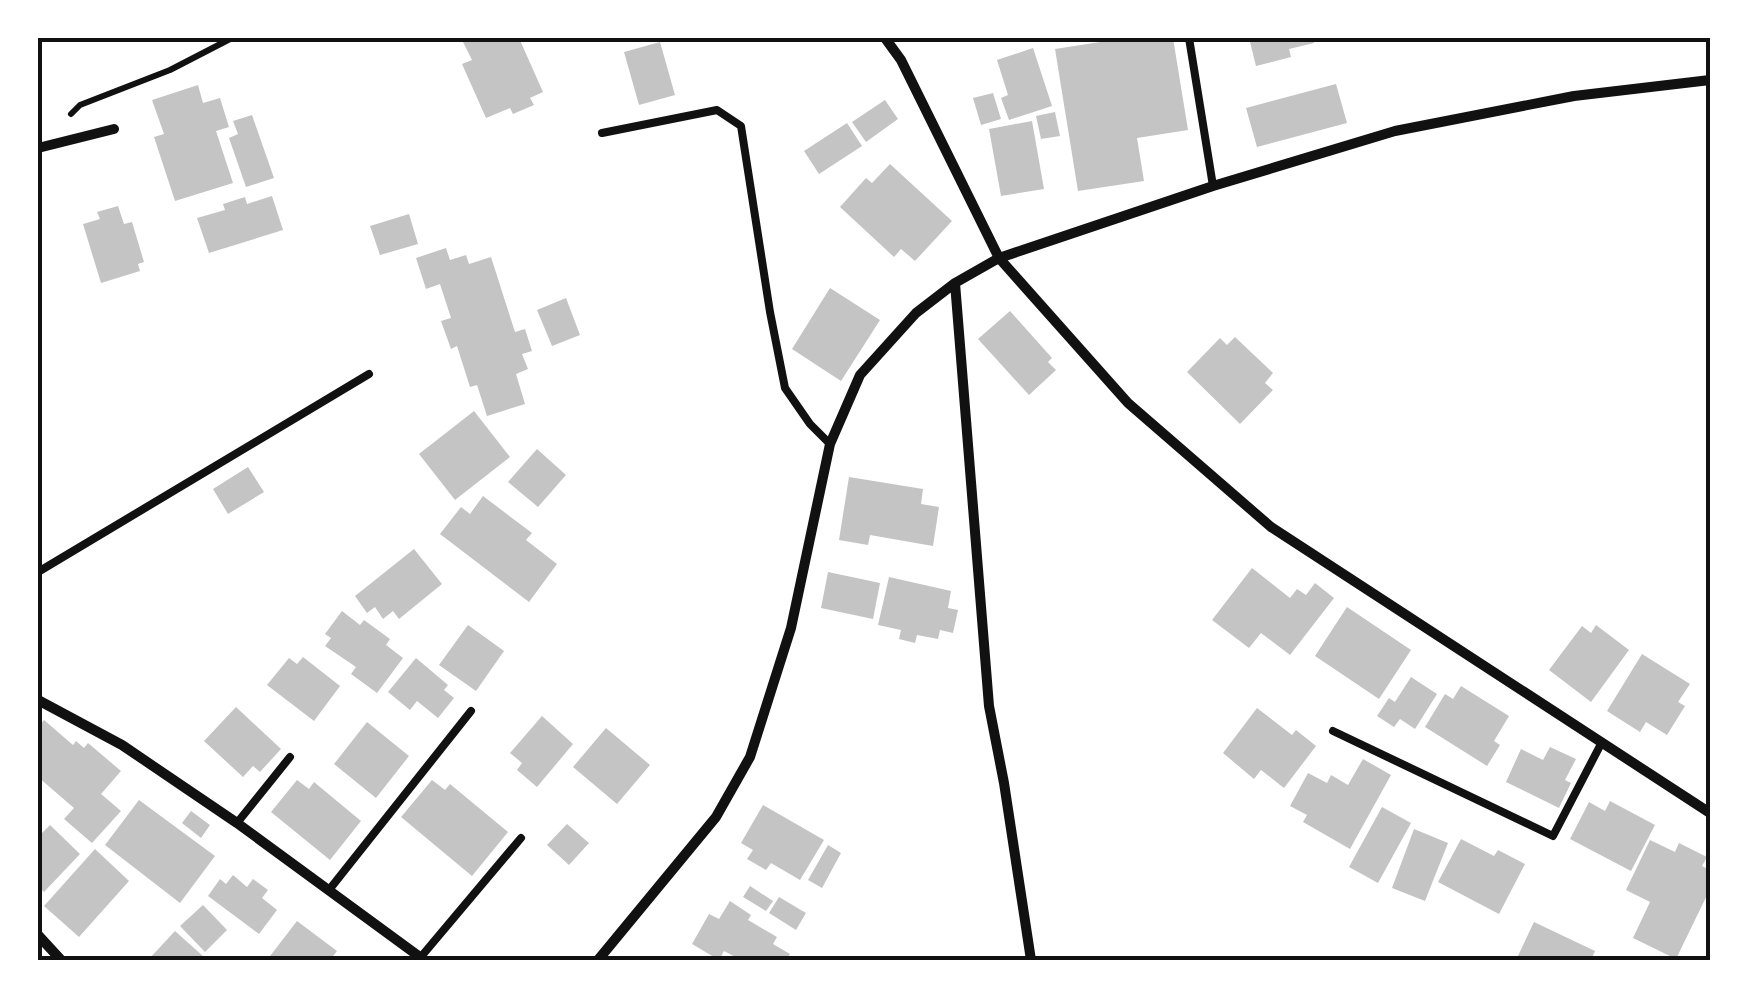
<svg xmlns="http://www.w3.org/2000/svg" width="1748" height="998" font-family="'Playfair Display',serif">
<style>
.building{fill:#c4c4c4}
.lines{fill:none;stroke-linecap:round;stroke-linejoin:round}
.path{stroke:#111;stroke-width:6}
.service{stroke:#111;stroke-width:8}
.minor{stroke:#111;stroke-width:10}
.neatline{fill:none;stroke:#111;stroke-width:4}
</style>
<rect width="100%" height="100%" fill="#fff"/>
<!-- building -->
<path class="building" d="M461 38H519L543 92 530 98 534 105 513 114 510 108 486 118 462 64 472 60Z
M1126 38H1147L1148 41 1173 38 1188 130 1137 138 1144 181 1078 191 1055 49Z
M1249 38H1313L1314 43 1289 49 1291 57 1256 66Z
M660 42 675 95 639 105 624 52Z
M1033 48 1052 106 1009 120 1001 98 1008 95 997 60Z
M1336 84 1347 123 1257 147 1246 108Z
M198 85 203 103 220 98 229 127 216 131 233 183 175 201 154 137 164 134 152 100Z
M993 93 1001 119 981 125 973 98Z
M885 100 898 119 866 142 852 122Z
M1055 112 1060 136 1041 139 1036 116Z
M252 115 274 178 246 187 229 138 238 134 233 121Z
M1032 121 1044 189 1001 196 989 129Z
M847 123 862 146 819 174 804 151Z
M890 164 952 221 915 261 901 249 894 257 840 207 866 178 872 183Z
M272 196 283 230 209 253 197 218 225 210 223 204 245 197 247 204Z
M118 206 124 224 132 222 144 262 138 264 140 271 101 283 83 224 100 219 97 212Z
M409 214 418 244 380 255 370 226Z
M446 248 450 260 466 255 469 264 491 257 515 332 525 329 532 351 522 354 528 369 516 374 525 404 487 416 477 385 470 387 457 346 451 349 441 321 451 318 440 284 426 289 416 258Z
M830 288 880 320 841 381 792 349Z
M566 298 580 335 552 346 537 310Z
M1010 311 1052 358 1048 362 1056 370 1029 395 978 339Z
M1235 337 1273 373 1265 383 1273 390 1240 424 1187 372 1220 338 1227 345Z
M474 411 510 457 455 500 419 454Z
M537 449 566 475 538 507 508 482Z
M248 467 264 492 228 514 213 489Z
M849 477 923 489 921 504 939 507 933 546 870 535 868 545 839 540Z
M483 496 532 533 526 540 557 564 529 602 440 534 461 507 470 514Z
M414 549 442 584 399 619 393 611 383 619 375 607 367 613 355 596Z
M1252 568 1290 598 1297 589 1306 595 1315 583 1334 598 1290 655 1261 633 1249 648 1212 620Z
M828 572 880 583 873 619 821 608Z
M889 577 951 591 948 608 958 610 953 633 940 630 938 639 917 635 915 643 899 639 901 630 878 625Z
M1347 607 1411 650 1379 699 1315 656Z
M342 611 360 625 364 620 390 639 386 645 403 658 377 693 351 674 356 667 325 646 331 638 325 634Z
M468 625 504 651 476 691 439 665Z
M1596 625 1629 650 1591 702 1549 670 1582 626 1591 633Z
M1642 654 1690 684 1678 702 1685 706 1667 735 1646 722 1640 732 1607 711Z
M303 657 340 686 314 721 267 685 289 658 297 664Z
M416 658 448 685 444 690 454 698 438 718 417 701 410 710 388 692Z
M1411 677 1437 694 1415 729 1400 719 1394 727 1377 716 1389 698 1395 702Z
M1461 686 1509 716 1494 741 1500 745 1487 766 1425 727 1445 694 1453 699Z
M236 707 281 749 260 772 253 766 243 777 204 741Z
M1257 708 1292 735 1296 730 1316 746 1284 788 1261 770 1254 779 1223 753Z
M542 716 573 744 537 787 517 770 522 763 510 753Z
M44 720 73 745 76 741 84 748 88 743 121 771 101 794 121 811 92 843 64 819 74 808 38 777V727Z
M367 722 409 756 376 798 334 764Z
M606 728 650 765 617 804 573 767Z
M1550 747 1576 759 1565 780 1571 783 1559 808 1506 782 1521 749 1543 760Z
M1363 759 1391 775 1350 849 1303 822 1307 815 1290 806 1308 773 1327 783 1331 775 1348 785Z
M297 780 309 789 314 782 361 821 330 860 271 812Z
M432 780 445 790 450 784 508 832 472 876 401 817Z
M139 800 215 856 180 903 105 845Z
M1610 801 1655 825 1631 871 1570 839 1589 802 1605 811Z
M763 805 824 840 800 880 771 863 766 870 747 859 753 850 741 843Z
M1382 807 1411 823 1378 883 1349 867Z
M191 811 210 825 201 838 182 823Z
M567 824 589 843 569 865 547 845Z
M50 825 80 854 44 892 38 886V830L41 834Z
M1414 829 1448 843 1425 901 1392 888Z
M1461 839 1494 856 1498 850 1525 864 1499 914 1438 882Z
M1650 840 1675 852 1679 843 1707 857 1702 866 1710 870V889L1676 959 1633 938 1650 902 1626 890Z
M828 845 841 853 822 888 808 880Z
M95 849 129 881 79 937 44 906Z
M233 875 247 887 253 879 268 890 262 898 277 910 259 934 208 896 220 879 226 884Z
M750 886 773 901 766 911 743 897Z
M779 897 806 913 796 930 769 913Z
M730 901 751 915 748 920 777 937 773 944 790 954 786 960H741L724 951 719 960 692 944 709 914 719 919Z
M203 905 227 930 205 952 180 926Z
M297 921 337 951 330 960H267Z
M1534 922 1595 951 1591 960H1516Z
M175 931 204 957 200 960H148Z"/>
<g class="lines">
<!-- path -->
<path class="path" d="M71 114 80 105 170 70 232 38"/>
<!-- service -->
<path class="service" d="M1189 38 1213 186
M602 133 717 110 741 126 770 312 785 388 810 424 830 444
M38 572 369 374
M1333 731 1553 836 1602 742
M237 823 290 757
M329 890 471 711
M420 958 521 838"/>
<!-- minor -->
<path class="minor" d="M885 38 901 60 999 258 1128 403 1271 527 1710 813
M38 148 114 129
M955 283 989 706 1004 783 1031 960
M38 700 122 745 237 823 424 960
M38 935 61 960
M598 960 716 817 750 757 791 628 830 444 860 375 916 313 955 283 999 258 1213 186 1395 131 1574 96 1710 80"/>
</g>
<!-- border -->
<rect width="1748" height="998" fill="none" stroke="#ffffff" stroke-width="80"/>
<rect x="40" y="40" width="1668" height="918" class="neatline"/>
</svg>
